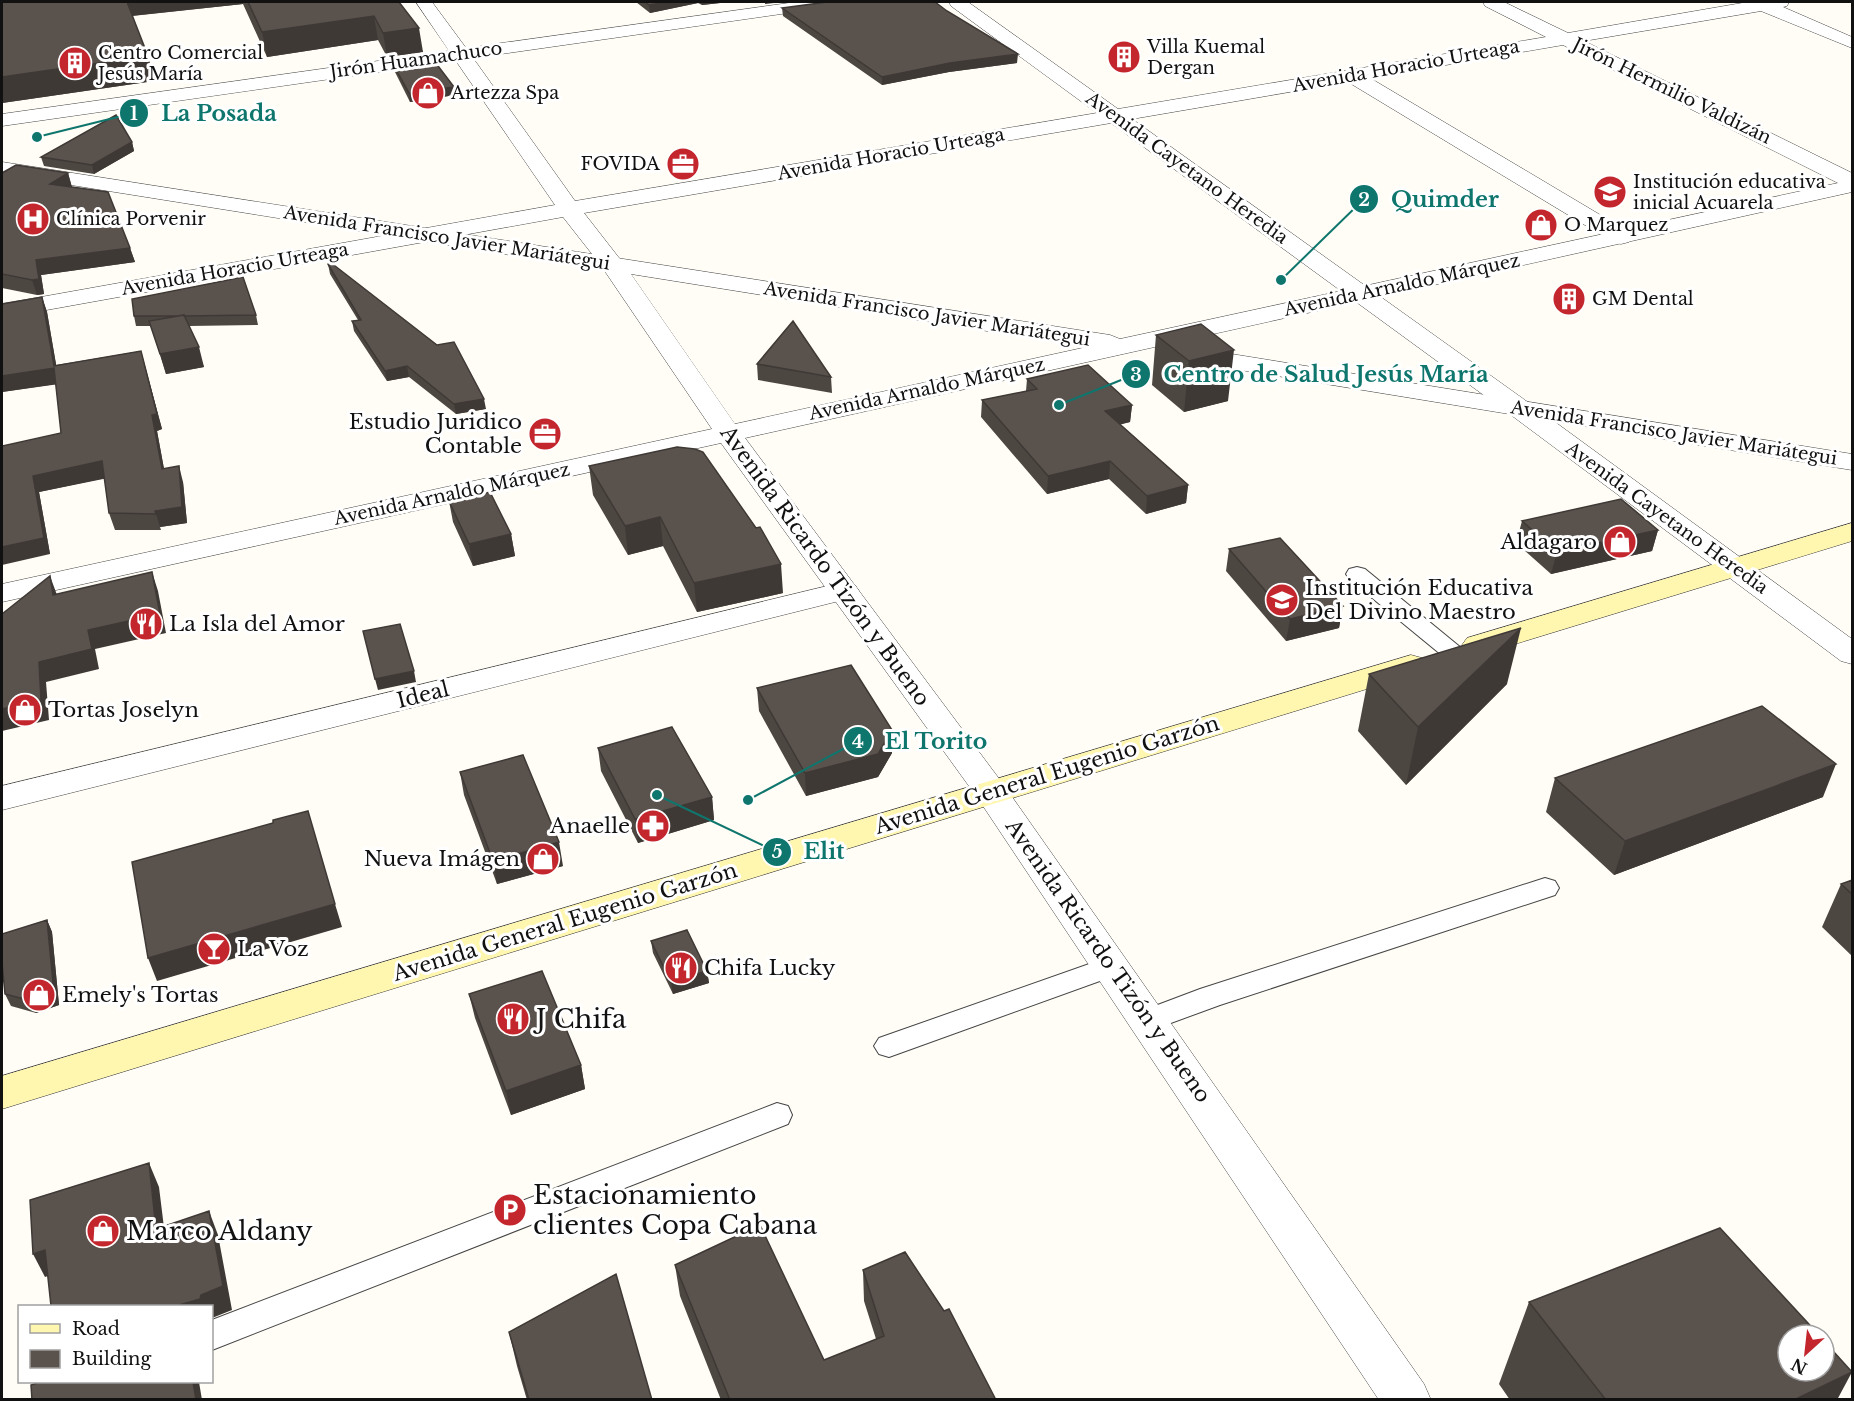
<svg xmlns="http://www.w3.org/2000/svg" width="1854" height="1401" font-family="'Libre Baskerville',serif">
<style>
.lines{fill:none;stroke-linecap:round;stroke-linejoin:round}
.service-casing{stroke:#444;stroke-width:2}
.minor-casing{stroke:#444;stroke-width:1}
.tertiary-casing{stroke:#444;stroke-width:1}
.secondary-casing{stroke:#333;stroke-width:1}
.service{fill:#fff;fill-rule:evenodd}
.minor{fill:#fff;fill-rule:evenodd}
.tertiary{fill:#fff;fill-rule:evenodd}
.secondary{fill:#fff6b0;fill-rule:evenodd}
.wall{fill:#4d4742}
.shaded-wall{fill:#3f3936}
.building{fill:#5a524d;stroke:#3f3936;stroke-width:1.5}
.labels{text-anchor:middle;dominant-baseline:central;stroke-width:6;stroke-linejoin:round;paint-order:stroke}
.far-poi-label{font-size:18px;fill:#111;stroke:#fff;text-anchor:start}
.far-street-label{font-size:18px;fill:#111;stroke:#fff}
.poi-label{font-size:21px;fill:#111;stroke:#fff;text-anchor:start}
.street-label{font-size:21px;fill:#111;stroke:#fff}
.near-poi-label{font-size:26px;fill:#111;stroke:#fff;text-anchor:start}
.leader{fill:none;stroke:#0f766e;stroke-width:2}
.callout-dot{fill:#0f766e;stroke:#fff;stroke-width:2}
.mark-label{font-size:18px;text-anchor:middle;font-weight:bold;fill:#fff}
.callout-label{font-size:22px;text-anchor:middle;font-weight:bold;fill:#0f766e;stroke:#fff;stroke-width:6;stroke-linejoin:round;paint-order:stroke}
</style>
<rect width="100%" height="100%" fill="#fffdf5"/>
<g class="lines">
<defs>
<path id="service" d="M1357 567 1365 569 1460 647 1464 652 1460 657 1452 659 1444 657 1349 579 1346 574 1349 569Z
M1545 878 1555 881 1559 888 1555 895 1220 1005 1149 1031 1139 1028 1134 1020 1139 1012 1200 989Z
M1112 956 1122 959 1126 966 1122 973 889 1057 879 1054 874 1046 879 1038Z
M777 1103 788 1106 792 1115 788 1124 212 1350V1320Z"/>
<path id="minor" d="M416 2H432L466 48 796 2H838L836 6 830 7 473 58 575 201 1097 113 951 6 949 2H968L1118 109 1546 37 1485 6 1483 2H1504L1568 33 1748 2H1789L1787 6 1783 7 1852 37V48L1761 11 1584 41 1852 173V187L1844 186 1563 45 1370 78 1629 232 1632 237 1629 242 1621 244 1613 242 1348 82 1132 119 1529 403 1852 639V664L1841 661 1511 415 1111 123 584 213 623 263 619 268 611 270 603 268 563 217 2 318V304L555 205 456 61 2 126V114L449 51Z
M844 582 855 585 859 591 855 597 2 810V786Z"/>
<path id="tertiary" d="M2 162 1110 335 1120 339 1852 180V192L745 438 1003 784 1424 1384 1431 1400H1379L979 800 721 443 2 602V584L712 429 604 270 2 174ZM631 274 1087 347 735 424Z
M1188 347 1852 454V470L1179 360 1175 355 1179 350Z"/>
<path id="secondary" d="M1852 523V541L1489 652 1478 655 1467 652 1462 645 1467 638Z
M1411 655 1422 658 1427 665 1422 672 2 1109V1076Z"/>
</defs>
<!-- service casing -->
<use href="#service" class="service-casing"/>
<!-- minor casing -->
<use href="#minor" class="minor-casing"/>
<!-- tertiary casing -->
<use href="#tertiary" class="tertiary-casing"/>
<!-- secondary casing -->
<use href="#secondary" class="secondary-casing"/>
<!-- service -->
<use href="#service" class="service"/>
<!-- minor -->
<use href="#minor" class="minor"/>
<!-- tertiary -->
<use href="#tertiary" class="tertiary"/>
<!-- secondary -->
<use href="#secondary" class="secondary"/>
</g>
<!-- wall -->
<path class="wall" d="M2 2H399L423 52 387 57 378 40 267 57 243 4 132 16 148 56 154 81 2 103Z
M636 2H729L702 5 698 3 650 13Z
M782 8 947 11 1017 63 949 72 882 85 783 16Z
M393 64 455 95 410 102 395 72Z
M132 142 134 151 94 174 44 166 41 157Z
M2 173H68L72 187 130 248 135 262 41 275 44 294 37 295 2 288Z
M328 264 486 409 456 414 409 377 387 381 354 331 352 321 358 320 330 274Z
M42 297 47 312 56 365 141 351 162 429 157 431 164 469 183 482 187 523 160 527 161 530H115L109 513 105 478 39 492 50 554 2 509 61 433 56 384 2 392V304Z
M256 315 258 325 189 326 204 367 166 374 151 326H136L134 316Z
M1201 324 1228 401 1184 412 1152 385 1156 335Z
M757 364 831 377 832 393 758 380Z
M1027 379 1132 405 1130 422 1120 424 1188 485 1186 503 1146 514 1109 479 1047 494 981 417 982 400 1026 391Z
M589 466 783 593 697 612 663 546 628 555 593 495Z
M449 501 511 534 515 556 473 566 453 522Z
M1522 521 1658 530 1652 551 1551 574 1516 543Z
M1229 549 1343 606 1339 628 1286 641 1226 571Z
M1369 674 1507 684 1406 785 1358 731Z
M757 688 892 753 878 777 806 796 759 711Z
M598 748 712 797 714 820 638 843 601 771Z
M460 772 563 866 497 884 464 795Z
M1555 778 1823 797 1614 875 1546 812Z
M1852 880V956L1822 927 1841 884Z
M47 920 52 932 59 1005 36 1013 11 1006 5 994Z
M651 941 707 971 709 983 673 994 653 953Z
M469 994 581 1065 585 1089 511 1115 475 1018Z
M675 1265 824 1360 876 1339 864 1301 863 1270 996 1400H721L680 1296Z
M1529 1302 1837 1400H1510L1499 1384Z
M509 1332 652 1400H527L517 1366Z"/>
<!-- shaded-wall -->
<path class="shaded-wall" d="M126 2H243V4L130 16Z
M666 2H698V3L650 13 649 5Z
M701 2H729L702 5Z
M765 2H783L765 4Z
M374 16 378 40 267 57 262 32Z
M419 28 423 52 387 57 383 33Z
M1018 54 1017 63 949 72 882 85V77L950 63Z
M148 56 154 81 2 103V77Z
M454 87 455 95 410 102 409 93Z
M132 142 134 151 94 174 92 165Z
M68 173 72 188 50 184Z
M130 248 135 262 41 275 44 294 37 295 32 280 36 260Z
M42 297 47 312 59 381 54 366Z
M199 347 204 367 166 374 160 354Z
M1234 350 1228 401 1184 412 1189 361Z
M141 351 162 429 157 431 167 485 162 469Z
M407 366 409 377 387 381 385 371Z
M54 368 59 384 2 392V376Z
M484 399 486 409 456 414 454 404Z
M1132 405 1130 422 1104 429 1105 411Z
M102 461 108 478 39 492 50 554 2 565V547L33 476Z
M1110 461 1109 479 1047 494 1048 476Z
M179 466 183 482 187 523 160 527 161 530 155 511Z
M1188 485 1186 503 1146 514 1147 496Z
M660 517 663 546 628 555 625 526Z
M1658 530 1652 551 1551 574 1557 552Z
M511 534 515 556 473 566 469 544Z
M781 564 783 593 697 612 694 583Z
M152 572 158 591 166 633 95 649 99 669 46 682 49 720 2 731V709L39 662 88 630Z
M50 576 57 595H53Z
M1343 606 1339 628 1286 641 1290 619Z
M1521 628 1507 684 1406 785 1418 727Z
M414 671 416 682 378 690 375 679Z
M892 730V753L878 777 806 796 805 773Z
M1836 764 1823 797 1614 875 1625 841Z
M712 797 714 820 638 843 635 819Z
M559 842 563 866 497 884 493 861Z
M335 904 342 927 157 981 148 958Z
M47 920 52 932 59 1005 36 1013 31 1001Z
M707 971 709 983 673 994 671 982Z
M581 1065 585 1089 511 1115 506 1091Z
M149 1163 159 1187 167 1252 156 1229Z
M209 1211 218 1235 232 1310 212 1318V1306H179V1305L201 1295Z
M45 1250 57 1273 45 1277 33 1254Z
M1852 1372 1837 1400H1794Z
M193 1382H199L202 1400H196Z"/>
<!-- building -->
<path class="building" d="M2 2H127L148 56 2 77Z
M248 2H399L419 28 383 33 374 16 262 32Z
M645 2H666L649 5Z
M827 2H935L947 11 1018 54 950 63 882 77 782 8Z
M432 58 454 87 409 93 393 64Z
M116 115 132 142 92 165 41 157Z
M16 165 68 173 50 184 108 192 130 248 36 260 39 279 32 280 2 274V173Z
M330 262 437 345 454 342 484 399 454 404 407 366 385 371 352 321 361 320 328 264Z
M243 277 256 315 184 316V315L178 316H134L132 299Z
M42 297 54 366 141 351 157 414 152 415 162 469 179 466 182 507 155 511 156 514 109 513 102 461 33 476 44 538 2 547V446L61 433 54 368 2 376V304Z
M184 315 199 347 160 354 149 321Z
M793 321 831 377 757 364Z
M1201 324 1234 350 1189 361 1156 335Z
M1088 365 1132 405 1105 411 1188 485 1147 496 1110 461 1048 476 982 400 1037 389 1027 379Z
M677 447 695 449 703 452 756 528 760 527 781 564 694 583 660 517 625 526 589 466Z
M490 492 511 534 469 544 449 501Z
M1621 499 1658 530 1557 552 1522 521Z
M1280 538 1343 606 1290 619 1229 549Z
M152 572 160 614 88 630 92 649 39 662 41 700 2 709V614L50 576 53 595Z
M400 624 414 671 375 679 363 631Z
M1521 628 1418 727 1369 674Z
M851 665 892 730 878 754 805 773 757 688Z
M1762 706 1836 764 1625 841 1555 778Z
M672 727 712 797 635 819 598 748Z
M523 755 559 842 493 861 460 772Z
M308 811 335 904 148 958 132 862 273 823V820Z
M1852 880V894L1841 884Z
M47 920 54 993 31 1001 5 994 2 963V934Z
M687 930 707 971 671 982 651 941Z
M542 971 581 1065 506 1091 469 994Z
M149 1163 156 1229 209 1211 223 1286 201 1295 200 1299 179 1305V1306H51L45 1250 33 1254 30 1200Z
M760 1225 824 1360 884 1336 863 1270 905 1252 944 1311 949 1309 996 1400H730L675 1265Z
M1720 1228 1819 1335H1788V1371H1824V1341L1852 1372 1794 1400H1606L1529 1302Z
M616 1274 652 1400H529L509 1332Z
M40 1382H193L196 1400H32L31 1385Z"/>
<!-- icons -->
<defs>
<symbol id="building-disc" viewBox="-11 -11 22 22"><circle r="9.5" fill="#c4262e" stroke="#fff"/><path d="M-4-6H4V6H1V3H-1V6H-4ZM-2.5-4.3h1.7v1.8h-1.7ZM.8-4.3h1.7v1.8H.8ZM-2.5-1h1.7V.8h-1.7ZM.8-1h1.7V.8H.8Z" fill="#fff"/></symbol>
<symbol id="shop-disc" viewBox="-11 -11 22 22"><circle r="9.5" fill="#c4262e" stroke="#fff"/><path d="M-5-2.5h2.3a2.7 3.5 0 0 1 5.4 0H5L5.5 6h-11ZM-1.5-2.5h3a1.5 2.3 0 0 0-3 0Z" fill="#fff"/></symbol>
<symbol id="office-disc" viewBox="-11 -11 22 22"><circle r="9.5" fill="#c4262e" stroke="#fff"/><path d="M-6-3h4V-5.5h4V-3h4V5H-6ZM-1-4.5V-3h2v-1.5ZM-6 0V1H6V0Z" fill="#fff"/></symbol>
<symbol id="school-disc" viewBox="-11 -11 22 22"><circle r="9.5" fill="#c4262e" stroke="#fff"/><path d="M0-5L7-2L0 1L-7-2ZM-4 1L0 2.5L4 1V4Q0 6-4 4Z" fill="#fff"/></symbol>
<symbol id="hospital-disc" viewBox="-11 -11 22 22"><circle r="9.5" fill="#c4262e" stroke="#fff"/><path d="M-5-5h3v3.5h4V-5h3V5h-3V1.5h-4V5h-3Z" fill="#fff"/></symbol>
<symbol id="restaurant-disc" viewBox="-11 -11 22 22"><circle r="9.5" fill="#c4262e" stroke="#fff"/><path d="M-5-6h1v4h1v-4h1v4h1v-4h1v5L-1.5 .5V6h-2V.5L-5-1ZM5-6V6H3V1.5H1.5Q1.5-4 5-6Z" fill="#fff"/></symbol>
<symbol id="pharmacy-disc" viewBox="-11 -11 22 22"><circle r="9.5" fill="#c4262e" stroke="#fff"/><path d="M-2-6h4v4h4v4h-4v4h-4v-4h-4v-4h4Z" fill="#fff"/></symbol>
<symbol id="bar-disc" viewBox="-11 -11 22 22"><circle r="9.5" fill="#c4262e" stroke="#fff"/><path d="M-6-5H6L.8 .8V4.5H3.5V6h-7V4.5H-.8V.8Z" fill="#fff"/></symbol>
<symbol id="parking-disc" viewBox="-11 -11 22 22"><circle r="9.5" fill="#c4262e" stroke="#fff"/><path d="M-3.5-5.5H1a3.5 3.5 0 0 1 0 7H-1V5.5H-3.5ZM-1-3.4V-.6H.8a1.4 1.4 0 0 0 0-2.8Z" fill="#fff"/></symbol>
</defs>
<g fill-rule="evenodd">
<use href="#building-disc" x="1105" y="38" width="38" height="38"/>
<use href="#building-disc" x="56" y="44" width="38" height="38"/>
<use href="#shop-disc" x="409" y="74" width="38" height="38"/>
<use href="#office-disc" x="664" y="145" width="38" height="38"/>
<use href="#school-disc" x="1591" y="173" width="38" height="38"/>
<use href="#hospital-disc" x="14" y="200" width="38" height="38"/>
<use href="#shop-disc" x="1522" y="206" width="38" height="38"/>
<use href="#building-disc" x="1550" y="280" width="38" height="38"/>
<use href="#office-disc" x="526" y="415" width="38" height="38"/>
<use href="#shop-disc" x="1601" y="523" width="38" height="38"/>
<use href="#school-disc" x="1263" y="581" width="38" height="38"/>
<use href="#restaurant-disc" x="127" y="605" width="38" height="38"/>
<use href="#shop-disc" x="6" y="691" width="38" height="38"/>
<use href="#pharmacy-disc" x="634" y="807" width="38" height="38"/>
<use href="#shop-disc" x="524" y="840" width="38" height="38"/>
<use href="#bar-disc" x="195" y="930" width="38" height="38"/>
<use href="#restaurant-disc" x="662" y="949" width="38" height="38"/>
<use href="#shop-disc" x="20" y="976" width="38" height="38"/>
<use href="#restaurant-disc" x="494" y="1000" width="38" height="38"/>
<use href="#parking-disc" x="491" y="1191" width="38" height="38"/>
<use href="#shop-disc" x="84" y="1212" width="38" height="38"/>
</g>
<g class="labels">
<!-- far-poi labels -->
<g class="far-poi-label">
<text x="1147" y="47">Villa Kuemal<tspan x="1147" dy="21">Dergan</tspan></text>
<text x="98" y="53">Centro Comercial<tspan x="98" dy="21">Jesús María</tspan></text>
<text x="451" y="93">Artezza Spa</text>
<text x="660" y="164" text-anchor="end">FOVIDA</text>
<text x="1633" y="182">Institución educativa<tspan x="1633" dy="21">inicial Acuarela</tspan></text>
<text x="56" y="219">Clínica Porvenir</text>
<text x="1564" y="225">O Marquez</text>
<text x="1592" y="299">GM Dental</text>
</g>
<!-- far-street labels -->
<g class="far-street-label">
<text transform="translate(416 60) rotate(-8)">Jirón Huamachuco</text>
<text transform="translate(1406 66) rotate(-10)">Avenida Horacio Urteaga</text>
<text transform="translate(1672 91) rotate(26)">Jirón Hermilio Valdizán</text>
<text transform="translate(891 154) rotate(-10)">Avenida Horacio Urteaga</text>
<text transform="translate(1187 168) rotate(36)">Avenida Cayetano Heredia</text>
<text transform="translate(447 238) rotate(9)">Avenida Francisco Javier Mariátegui</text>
<text transform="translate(235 269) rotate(-10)">Avenida Horacio Urteaga</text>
<text transform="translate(1402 285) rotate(-12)">Avenida Arnaldo Márquez</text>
<text transform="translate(927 314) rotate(9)">Avenida Francisco Javier Mariátegui</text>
<text transform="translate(927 389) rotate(-12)">Avenida Arnaldo Márquez</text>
<text transform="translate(1674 433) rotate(9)">Avenida Francisco Javier Mariátegui</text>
<text transform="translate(452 494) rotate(-12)">Avenida Arnaldo Márquez</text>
<text transform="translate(1667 518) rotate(36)">Avenida Cayetano Heredia</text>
</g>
<!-- poi labels -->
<g class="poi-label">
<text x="522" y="422" text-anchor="end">Estudio Juridico<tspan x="522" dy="24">Contable</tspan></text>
<text x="1597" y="542" text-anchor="end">Aldagaro</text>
<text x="1305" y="588">Institución Educativa<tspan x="1305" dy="24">Del Divino Maestro</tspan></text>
<text x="169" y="624">La Isla del Amor</text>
<text x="48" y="710">Tortas Joselyn</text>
<text x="630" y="826" text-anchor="end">Anaelle</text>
<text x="520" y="859" text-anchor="end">Nueva Imágen</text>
<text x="237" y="949">La Voz</text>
<text x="704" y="968">Chifa Lucky</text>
<text x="62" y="995">Emely's Tortas</text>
</g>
<!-- street labels -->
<g class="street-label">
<text transform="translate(825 566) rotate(54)">Avenida Ricardo Tizón y Bueno</text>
<text transform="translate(423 695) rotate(-14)">Ideal</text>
<text transform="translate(1047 775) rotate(-17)">Avenida General Eugenio Garzón</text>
<text transform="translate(565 922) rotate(-17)">Avenida General Eugenio Garzón</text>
<text transform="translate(1108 961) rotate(55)">Avenida Ricardo Tizón y Bueno</text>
</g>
<!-- near-poi labels -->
<g class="near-poi-label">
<text x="536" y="1019">J Chifa</text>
<text x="533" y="1195">Estacionamiento<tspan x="533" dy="30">clientes Copa Cabana</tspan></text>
<text x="126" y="1231">Marco Aldany</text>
</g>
</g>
<!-- callouts -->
<path class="leader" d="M37 137L134 113M1281 280L1364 199M1059 405L1136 374M748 800L858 741M657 795L777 852"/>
<g class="callout-dot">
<circle cx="37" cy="137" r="6"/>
<circle cx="1281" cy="280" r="6"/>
<circle cx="1059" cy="405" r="6"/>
<circle cx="748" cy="800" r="6"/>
<circle cx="657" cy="795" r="6"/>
<circle cx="134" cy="113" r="15"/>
<circle cx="1364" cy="199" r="15"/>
<circle cx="1136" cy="374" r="15"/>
<circle cx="858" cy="741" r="15"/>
<circle cx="777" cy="852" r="15"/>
</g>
<g class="mark-label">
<text x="134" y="120">1</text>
<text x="1364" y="206">2</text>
<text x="1136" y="381">3</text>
<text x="858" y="748">4</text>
<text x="777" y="858">5</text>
</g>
<g class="callout-label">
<text x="219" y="121">La Posada</text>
<text x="1445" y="207">Quimder</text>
<text x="1326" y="382">Centro de Salud Jesús María</text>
<text x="936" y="749">El Torito</text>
<text x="824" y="859">Elit</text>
</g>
<!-- border -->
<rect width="1854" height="1401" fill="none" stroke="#111111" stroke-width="6"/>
<!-- legend -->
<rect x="18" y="1305" width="195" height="78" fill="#ffffff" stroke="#a0a0a0" stroke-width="1.5"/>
<rect x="30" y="1324" width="30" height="9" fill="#fff6b0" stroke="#a0a0a0" stroke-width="1.5"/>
<text x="72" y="1335" font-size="18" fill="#111111">Road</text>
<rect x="30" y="1350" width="30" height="18" fill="#5a524d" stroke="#a0a0a0" stroke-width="1.5"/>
<text x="72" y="1365" font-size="18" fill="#111111">Building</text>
<!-- north arrow -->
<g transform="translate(1806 1353) rotate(207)"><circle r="28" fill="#ffffff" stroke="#a0a0a0" stroke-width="1.5"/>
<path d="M0-4.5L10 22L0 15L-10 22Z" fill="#c4262e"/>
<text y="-9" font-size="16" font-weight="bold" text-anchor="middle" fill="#111111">N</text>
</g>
</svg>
